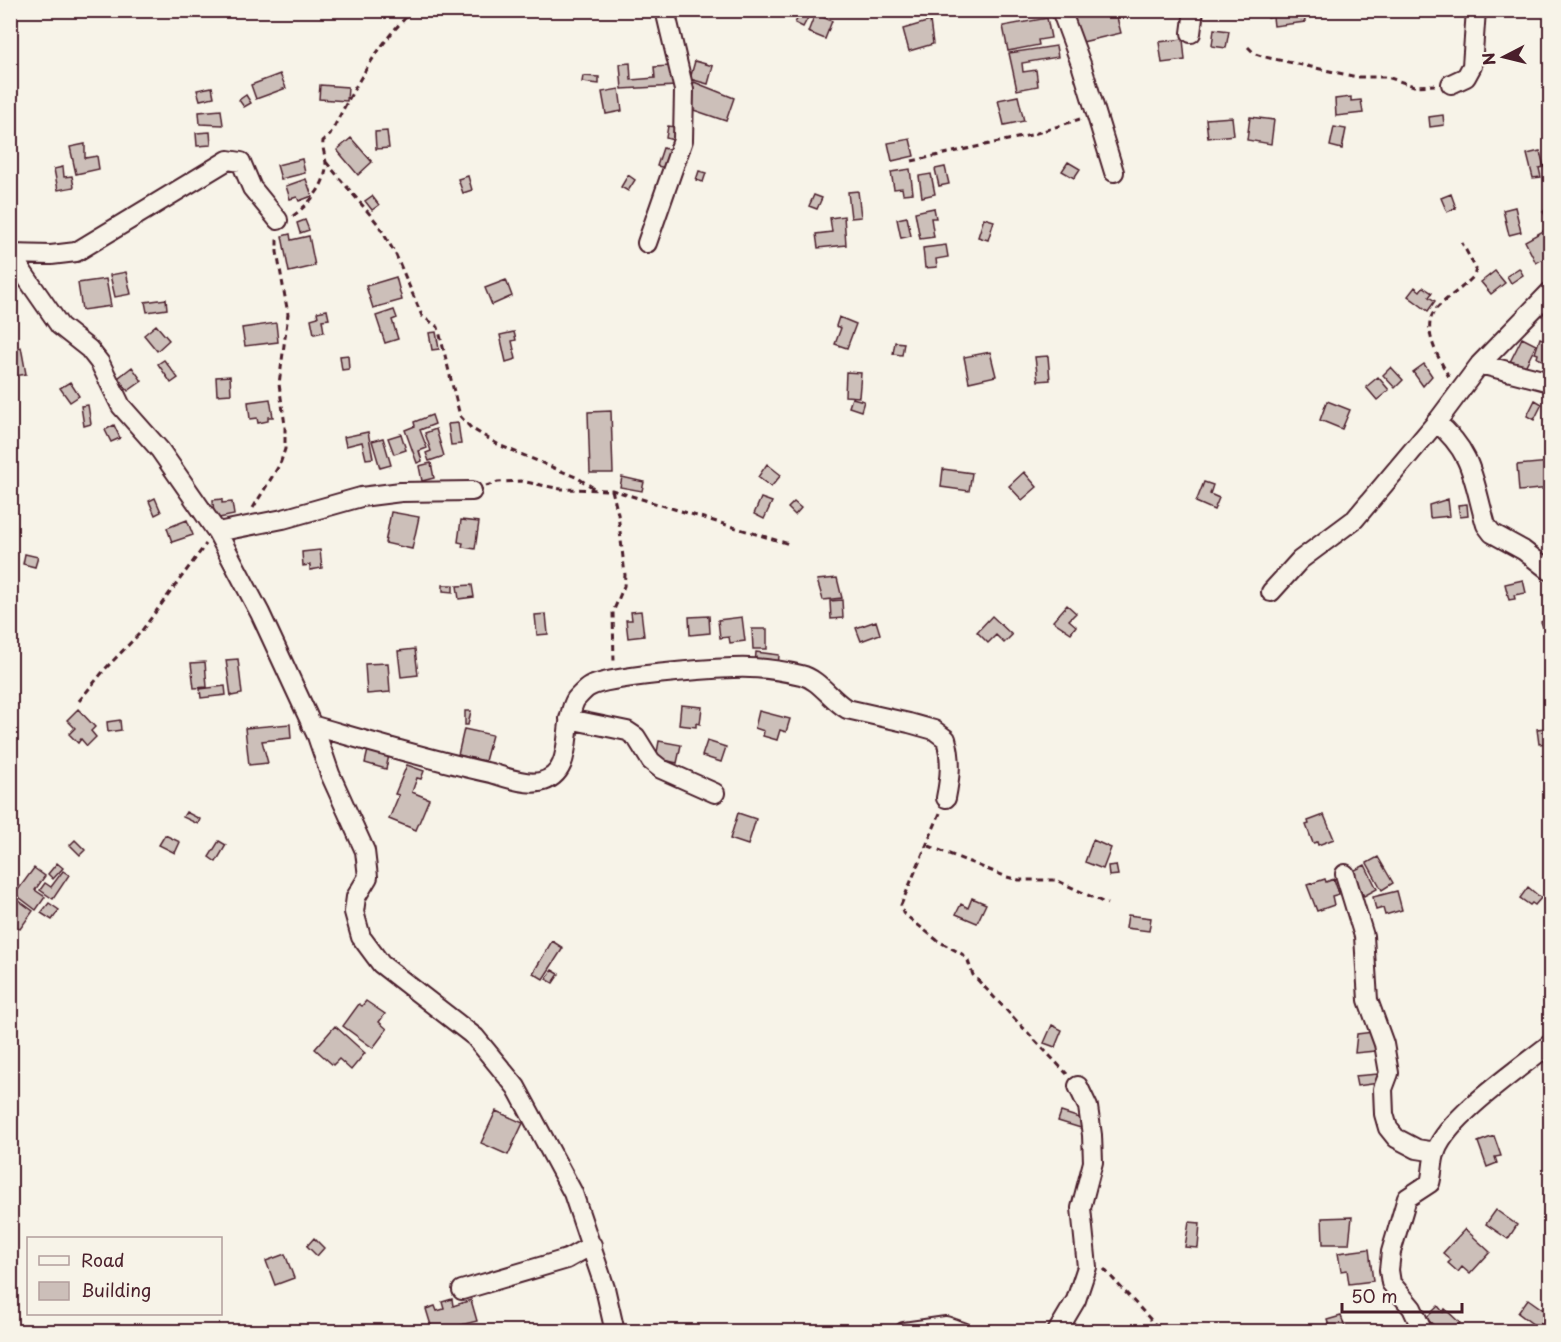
<svg xmlns="http://www.w3.org/2000/svg" width="1561" height="1342" font-family="'Playpen Sans',sans-serif">
<style>
.building{fill:#ccbfb9;stroke:#4a1f2b;stroke-width:1.5}
.lines{fill:none;stroke-linecap:round;stroke-linejoin:round}
.minor-casing{stroke:#4a1f2b;stroke-width:22}
.path{stroke:#4a1f2b;stroke-width:3;stroke-dasharray:6 4.5;stroke-linecap:butt}
.minor{stroke:#f7f3e8;stroke-width:18}
</style>
<rect width="100%" height="100%" fill="#f7f3e8"/>
<filter id="ink" filterUnits="userSpaceOnUse"><feTurbulence type="fractalNoise" baseFrequency=".0167" numOctaves="2"/><feDisplacementMap in="SourceGraphic" scale="12" xChannelSelector="R" yChannelSelector="G"/><feConvolveMatrix kernelMatrix="1 2 1 2 8 2 1 2 1" color-interpolation-filters="sRGB"/></filter>
<g filter="url(#ink)">
<!-- building -->
<path class="building" d="M802 10H812L803 27 795 23Z
M1092 10H1115L1121 33 1078 43 1072 15Z
M1267 10H1304L1305 22 1274 26 1273 17 1268 18Z
M815 14 832 21 825 39 808 32Z
M1047 18 1051 38 1038 40 1039 45 1008 51 1003 26Z
M930 21 933 44 909 51 903 29Z
M1214 29 1229 31 1226 48 1212 46Z
M1183 39 1185 60 1162 63 1159 42Z
M1056 46 1058 57 1022 63 1023 72 1036 70 1038 86 1017 90 1009 53Z
M695 61 713 66 708 84 690 79Z
M630 63 631 80 655 78 654 67 670 66 675 86 622 89 620 64Z
M280 74 286 88 256 99 251 85Z
M583 76 599 77V84L582 82Z
M694 82 734 98 726 121 685 107Z
M320 85 348 87 347 101 319 99Z
M212 87 214 97 200 100 197 90Z
M619 89 622 111 606 114 602 92Z
M246 95 251 103 244 107 239 100Z
M1018 96 1024 121 1004 125 998 100Z
M1351 97V101L1361 100 1363 113 1336 116 1335 99Z
M221 110 223 125 200 124 199 112Z
M1443 115 1444 125 1430 127 1429 117Z
M1232 117 1234 135 1208 138 1206 119Z
M1250 117 1274 120 1271 144 1247 140Z
M668 126 675 127 673 140 666 138Z
M1334 127 1346 129 1342 149 1330 146Z
M387 131 389 148 376 149 375 132Z
M210 132 211 145 197 146 196 133Z
M351 138 372 162 358 175 337 150Z
M910 139 914 156 892 161 888 143Z
M85 144V158L97 156 99 169 76 174 70 147Z
M663 148 671 150 666 168 657 166Z
M1540 151 1544 167 1539 168 1541 177 1533 178 1527 154Z
M302 159 305 173 281 179 277 165Z
M1068 162 1080 169 1074 178 1062 171Z
M63 167 64 177 72 176 74 187 58 190 54 169Z
M945 167 949 184 939 186 935 169Z
M910 169 913 193 903 194 902 188 894 189 891 172Z
M699 171 706 173 703 182 696 180Z
M931 174 935 194 922 197 919 176Z
M628 175 635 180 628 191 621 187Z
M468 176 472 190 463 193 458 179Z
M306 179 312 196 299 201 297 197 290 199 286 186Z
M858 191 861 217 851 218 848 192Z
M1451 194 1456 208 1447 212 1441 198Z
M814 195 822 198 817 209 809 206Z
M372 196 379 205 372 210 365 201Z
M1550 206V222L1543 212Z
M1515 207 1521 232 1509 235 1503 210Z
M934 208 936 218H931L934 237 920 239 915 212Z
M844 216 846 245 818 248 816 234 832 232 830 218Z
M907 217 911 236 901 238 897 219Z
M984 218 994 221 988 240 978 237Z
M305 220 309 230 300 233 297 223Z
M1545 230 1550 241V255L1536 263 1525 241Z
M290 234 291 240 309 236 315 266 289 272 282 236Z
M946 245 948 257 936 259 937 267 925 268 923 248Z
M1519 268 1523 275 1511 283 1507 276Z
M1495 271 1505 283 1491 294 1481 282Z
M126 272 131 294 115 297 110 275Z
M396 277 402 300 373 308 366 286Z
M106 279 111 306 82 310 78 283Z
M506 280 512 296 492 305 485 288Z
M1415 287 1420 291 1423 287 1432 293 1429 297 1435 301 1428 311 1408 296Z
M166 299 167 309 147 312 145 302Z
M327 310 329 319 322 320 324 332 314 334 311 319 318 317 317 312Z
M394 310 397 318 392 320 398 339 385 343 376 316Z
M839 317 856 324 847 348 835 344 841 328 836 326Z
M276 323 278 342 245 346 242 328Z
M156 325 169 340 157 351 144 335Z
M1548 329 1550 330V363L1537 358 1538 354 1535 353 1540 338 1545 340Z
M436 332 439 349 432 350 429 333Z
M514 332 516 340 512 341 516 359 506 362 500 335Z
M1522 338 1536 345 1522 373 1508 366Z
M895 342 904 343 902 355 893 354Z
M21 347 26 374 10 377V349Z
M990 352 996 376 969 382 964 357Z
M348 355 349 369 342 370 340 356Z
M1048 356 1050 380 1038 381 1035 357Z
M164 360 178 378 171 383 158 364Z
M1424 364 1432 376 1423 386 1413 372Z
M132 367 142 381 128 391 118 378Z
M1391 367 1403 380 1395 388 1383 375Z
M846 372 861 373 859 397 845 396Z
M230 376 231 394 217 395 216 377Z
M1378 377 1389 390 1377 400 1366 387Z
M70 382 79 396 70 402 60 388Z
M852 398 864 401 861 411 849 407Z
M270 399 273 417H268V421L258 423 257 418 250 419 248 402Z
M1535 400 1542 404 1534 420 1527 416Z
M1327 401 1350 410 1342 429 1320 420Z
M88 405 91 424 84 426 81 406Z
M611 411 613 473H590L588 412Z
M432 415 435 424 420 430 427 448 419 451 422 461 417 463 405 430 415 426 414 422Z
M458 423 461 444 451 445 448 424Z
M114 425 120 438 111 442 105 430Z
M436 429 444 456 429 461 426 453 431 451 425 433Z
M368 432 373 458 366 459 362 442 346 446 344 437Z
M401 434 406 450 394 454 388 438Z
M383 438 391 465 380 468 372 441Z
M1550 462V488L1519 491 1517 465Z
M431 463 434 478 422 481 419 466Z
M767 464 781 475 771 487 758 477Z
M943 469 972 473 969 491 941 487Z
M1024 472 1037 487 1022 500 1009 486Z
M622 477 644 482 642 491 620 487Z
M1204 482 1213 485 1210 494 1219 498 1214 510 1196 502Z
M155 498 161 512 155 515 149 501Z
M761 498 772 502 764 519 754 514Z
M222 499V503L232 502 234 515 214 519 213 500Z
M1448 499 1450 516 1430 518 1429 505Z
M794 502 801 508 795 515 788 508Z
M1467 504 1468 516 1460 517 1458 505Z
M391 512 419 517 412 549 385 543Z
M187 520 193 535 172 542 167 528Z
M461 520 479 522 475 549 462 547 463 543 458 542Z
M320 550 322 568 310 570V565L303 566 302 552Z
M25 554 38 557 35 567 23 564Z
M837 578 842 598 823 600 817 580Z
M1523 580 1526 593 1514 595 1515 599 1509 600 1505 584Z
M443 585H453V592L443 591Z
M472 585 474 597 459 599 457 586Z
M842 600 843 618 831 619 830 601Z
M1067 605 1076 613 1069 620 1076 626 1071 633 1053 621Z
M641 611 644 636 628 638 626 620H632L631 612Z
M546 614 548 634 537 635 535 615Z
M709 616 710 633 690 635 689 617Z
M992 616 1012 635 1004 643 996 635 988 643 977 632Z
M742 617 745 641 730 643 729 637 720 638 718 620Z
M1550 618V644L1541 622Z
M876 621 880 634 861 641 856 628Z
M752 629H767V649H753Z
M415 649 418 675 401 677 398 651Z
M756 652 779 655 778 667 755 665Z
M238 659 242 694 231 696 226 660Z
M205 662 207 687 194 688 191 663Z
M388 663 390 692 367 694 365 664Z
M225 686 226 695 201 698 200 689Z
M681 705 702 707 700 724 696 723V727L679 725Z
M78 709 95 727 91 731 96 737 87 746 81 739 78 743 69 734 75 728 67 720Z
M465 711H471L468 725H465Z
M759 711 790 719 786 732 780 730 777 740 763 736 764 731 755 728Z
M120 720 121 730 108 732 107 722Z
M290 724 291 738 262 741 268 763 249 765 245 728Z
M1546 728 1549 743 1539 744 1537 729Z
M464 729 492 735 485 761 458 755Z
M659 741 681 745 677 763 656 758Z
M707 741 726 747 721 762 702 756Z
M368 750 389 755 386 769 365 763Z
M407 765 424 771 421 779 417 778 412 792 429 799 416 830 389 819 399 795 395 794Z
M186 812 200 819 198 824 183 817Z
M738 813 756 819 748 845 730 839Z
M1324 815 1334 839 1318 845 1317 842 1313 843 1306 825 1309 824 1308 821Z
M165 835 180 842 175 853 159 845Z
M75 840 85 850 80 855 70 845Z
M1093 840 1111 848 1103 869 1085 862Z
M219 841 226 845 216 862 209 857Z
M1378 857 1393 883 1382 890 1367 863Z
M57 863 63 868 53 879 48 874Z
M1116 865 1118 875 1109 876 1108 866Z
M1365 865 1377 889 1364 896 1351 872Z
M34 868 45 876 35 890 45 897 36 910 15 894Z
M63 871 69 875 53 899 40 890 45 883 51 887Z
M1325 879 1326 882 1334 879 1339 894 1332 896 1334 905 1317 911 1307 885Z
M1528 887 1541 898 1535 905 1532 903 1530 905 1520 898Z
M1397 891 1402 910 1385 915 1383 908 1376 910 1373 897Z
M972 898 986 904 977 923 956 914 961 904 968 908Z
M18 900 33 911 20 929 10 922V910Z
M49 903 59 910 52 920 41 913Z
M1128 915 1151 918 1149 931 1126 928Z
M552 941 563 948 543 979 533 973Z
M552 970 559 974 553 983 546 979Z
M366 1001 385 1014 379 1022 387 1029 373 1048 343 1026 359 1004 362 1006Z
M1052 1025 1062 1030 1055 1047 1044 1043Z
M335 1026 365 1053 351 1070 339 1059 333 1065 315 1049Z
M1373 1032 1375 1051 1355 1053 1357 1034Z
M1378 1074 1379 1083 1357 1086 1355 1076Z
M496 1111 523 1123 508 1155 481 1143Z
M1061 1112 1086 1120 1084 1129 1058 1121Z
M1494 1136 1501 1156 1495 1157 1497 1163 1487 1167 1478 1142Z
M1496 1210 1517 1225 1508 1239 1486 1224Z
M1352 1217 1349 1244H1323L1322 1218Z
M1189 1222 1200 1223 1198 1248 1185 1247Z
M1465 1229 1490 1252 1470 1274 1462 1267 1458 1272 1448 1263 1451 1260 1443 1253Z
M314 1238 324 1248 317 1256 307 1246Z
M1369 1249 1373 1281 1349 1284 1347 1270 1341 1271 1338 1253Z
M285 1254 294 1278 275 1285 266 1261Z
M452 1299 453 1306 471 1300 477 1321 433 1332 426 1309 435 1306 437 1311 444 1309 442 1302Z
M1528 1299 1549 1314 1538 1328 1518 1313Z
M1438 1306 1443 1312 1445 1309 1460 1323 1452 1332H1441L1426 1318Z
M1341 1316 1347 1332H1331L1327 1320Z"/>
<g class="lines">
<defs>
<path id="minor" d="M1061 10 1081 64 1114 172
M1191 33 1194 10
M1451 84 1466 77 1472 66 1476 10
M647 243 683 140 684 90 665 10
M10 254 60 326 89 349 100 363 121 406 160 450 217 532 260 613 317 736 330 774 365 851 368 877 356 897 354 912 361 937 381 964 475 1037 516 1087 573 1193 605 1288 615 1332
M10 254 51 255 76 252 228 160 241 162 252 188 278 220
M1480 364 1550 382
M1436 422C1474 453 1473 481 1486 525L1492 533 1523 550 1550 571
M217 532 283 519 361 497 401 492 472 491
M1271 592 1300 560 1355 519 1439 419 1480 364 1550 292
M569 719 627 731 636 737 651 761 661 769 715 793
M311 725C371 742 431 760 491 773 505 777 525 785 540 782 577 774 561 723 576 699 579 696 585 689 589 687 608 676 707 669 733 668 754 667 780 670 801 675 819 679 831 700 847 709L909 723 934 730 946 739C952 760 950 778 946 798
M1345 874 1364 936 1368 1000 1384 1044 1389 1073 1383 1089 1384 1114 1388 1128 1396 1138 1417 1149 1436 1152
M462 1290 567 1259 592 1245
M904 1332 946 1326 963 1332
M1057 1332 1076 1300 1087 1267 1081 1208 1093 1162 1092 1135 1088 1107 1078 1086
M1423 1332 1412 1308 1391 1283 1389 1270 1391 1252 1407 1198 1430 1183C1433 1173 1432 1161 1436 1151 1449 1116 1520 1068 1550 1044"/>
</defs>
<!-- minor casing -->
<use href="#minor" class="minor-casing"/>
<!-- path -->
<path class="path" d="M1248 47 1255 54 1265 57 1357 77H1387L1414 86 1435 85
M912 161 1031 135 1080 119
M326 162 378 224 396 255 422 316 438 327 460 416 471 428 499 445 578 478 595 489
M293 216C309 204 326 186 326 165 326 156 322 150 323 141L330 135C350 95 379 40 414 10
M1449 377C1439 358 1418 326 1438 307 1449 296 1463 288 1474 276L1476 269 1462 243
M486 486 498 482 521 481 561 489 612 490 789 544
M612 490 618 514 625 575 624 586 613 612 614 663
M253 508 280 464 285 449V425L279 384 288 314 277 252V235
M79 701 106 668 140 633 206 544
M940 813 901 905 903 913 938 941 962 954 968 961 973 975 1067 1074
M929 846 1007 877 1019 880H1056L1107 904
M1104 1269 1162 1332"/>
<!-- minor -->
<use href="#minor" class="minor"/>
</g>
</g>
<!-- margin -->
<rect width="1561" height="1342" fill="none" stroke="#f7f3e8" stroke-width="36"/>
<rect x="18" y="18" width="1525" height="1306" fill="none" stroke="#4a1f2b" stroke-width="2" filter="url(#ink)"/>
<!-- legend -->
<rect x="27" y="1237" width="195" height="78" fill="#f7f3e8" stroke="#b29e9c" stroke-width="1.5"/>
<rect x="39" y="1256" width="30" height="9" fill="#f7f3e8" stroke="#b29e9c" stroke-width="1.5"/>
<text x="81" y="1267" font-size="18" fill="#4a1f2b">Road</text>
<rect x="39" y="1282" width="30" height="18" fill="#ccbfb9" stroke="#b29e9c" stroke-width="1.5"/>
<text x="81" y="1297" font-size="18" fill="#4a1f2b">Building</text>
<!-- north arrow -->
<g transform="translate(1504 57) rotate(263)" stroke="#f7f3e8" stroke-width="4.5" paint-order="stroke">
<path d="M0-4.5L10 22L0 15L-10 22Z" fill="#4a1f2b"/>
<text y="-9" font-size="16" font-weight="bold" text-anchor="middle" fill="#4a1f2b">N</text>
</g>
<!-- scale -->
<path d="M1342 1303v9h120v-9" fill="none" stroke="#4a1f2b" stroke-width="3"/>
<text x="1351" y="1303" font-size="18" fill="#4a1f2b" stroke="#f7f3e8" stroke-width="4.5" paint-order="stroke">50 m</text>
</svg>
